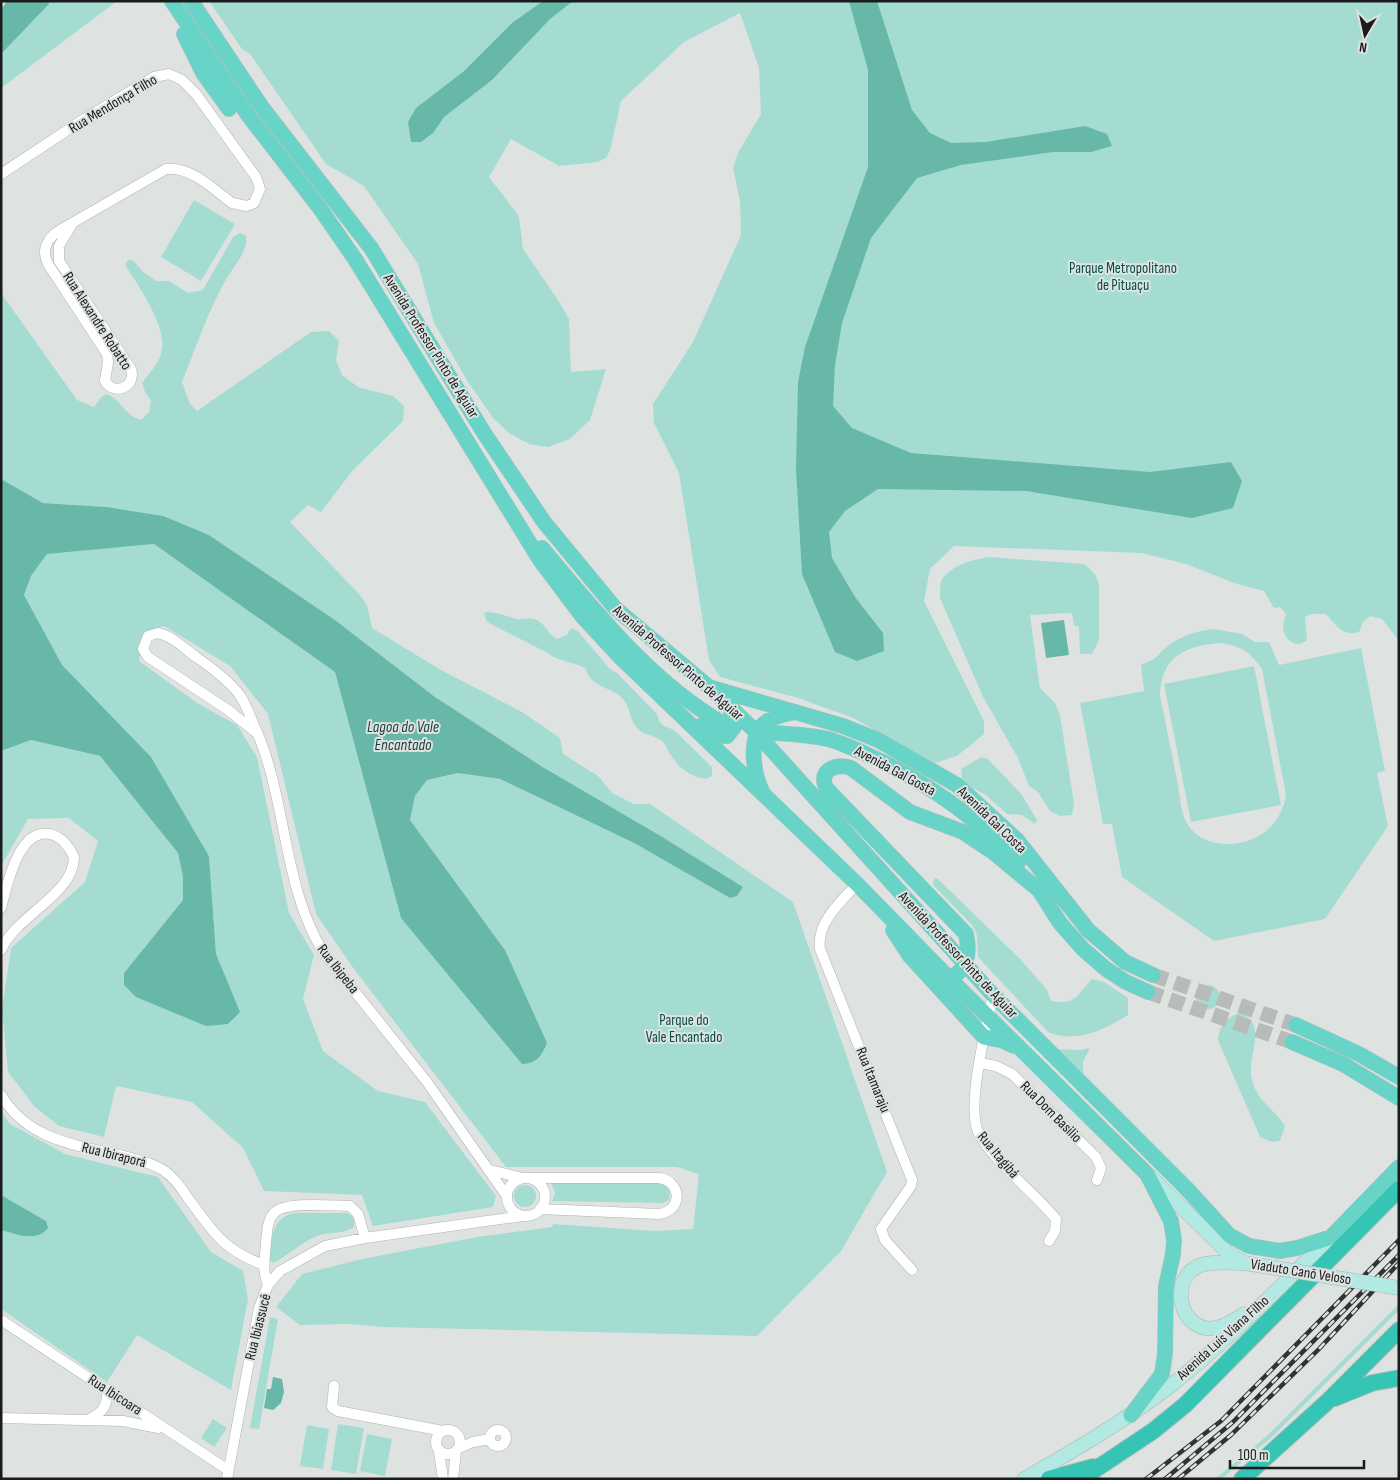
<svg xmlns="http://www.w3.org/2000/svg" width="1400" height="1480" font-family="'Sofia Sans Condensed',sans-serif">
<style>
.green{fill:#a5dcd2;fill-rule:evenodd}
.water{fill:#68b8aa}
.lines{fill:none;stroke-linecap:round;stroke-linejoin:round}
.primary-tunnel{stroke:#b7bbba;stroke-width:15;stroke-dasharray:15 8;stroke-linecap:butt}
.minor-casing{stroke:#afb4b3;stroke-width:11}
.secondary-casing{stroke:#afb4b3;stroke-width:15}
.primary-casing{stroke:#bfbfbf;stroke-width:16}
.trunk-casing{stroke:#bfbfbf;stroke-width:18}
.minor{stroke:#fff;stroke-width:10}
.secondary{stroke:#b3e9e3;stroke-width:14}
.primary{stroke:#68d3c7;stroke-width:15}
.trunk{stroke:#36c4b4;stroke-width:16}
.rail-casing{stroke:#323434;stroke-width:4.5}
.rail{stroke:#dee3e2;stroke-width:2.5;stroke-dasharray:8;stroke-linecap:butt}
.secondary-bridge-casing{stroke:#afb4b3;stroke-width:15;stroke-linecap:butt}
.secondary-bridge{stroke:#b3e9e3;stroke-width:14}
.labels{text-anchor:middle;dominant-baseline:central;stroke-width:4;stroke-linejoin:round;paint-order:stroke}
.street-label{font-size:15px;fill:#1a1c1c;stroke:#dee3e2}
.park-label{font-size:15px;fill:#034e45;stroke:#dee3e2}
.water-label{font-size:16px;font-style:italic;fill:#193f3a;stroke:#dee3e2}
</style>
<rect width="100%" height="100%" fill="#dee3e2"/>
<!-- green -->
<path class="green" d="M49 1H117L1 88V54Z
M209 1H1399V641L1382 619 1370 616 1363 622 1359 632C1342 637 1336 625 1326 614H1312L1305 617 1307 640C1296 650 1283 639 1283 626 1283 623 1285 618 1286 614L1280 607 1274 608 1264 591 1234 583 1186 564 1142 553 954 546 930 569 924 601 984 721V734L957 756 935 763 853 718 798 698 720 677 709 660 679 473 654 423 653 404 693 342 741 235 740 201 733 168 738 153 761 114 759 68 740 13 684 42 621 101 611 147 607 157 598 162 559 166 511 139 489 177 519 216 523 249 558 300 569 319 571 372 606 369 590 420 570 439 548 447 529 444 509 433 493 418 468 382 434 323 418 264 364 186 326 164 250 54 242 49Z
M194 200 235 224 201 281 161 257Z
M240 233 246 236C248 250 238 261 230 273 209 307 197 345 182 382L190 404 197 411 311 332 329 331 339 341 336 360 342 375 358 387 393 396 404 406 403 421 353 470 321 512 308 505 290 522 360 595 367 605 372 628 441 670 522 712 560 738 563 754 598 776 612 793 634 804H650L793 902 887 1172 841 1251 757 1336 383 1327 348 1324 300 1325 276 1307 302 1274 362 1259 477 1237 552 1227 553 1224 655 1231 693 1229 699 1174 677 1167H506L354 969 316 914 268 714 230 666 164 626 143 634 139 661 197 703 237 725 257 757 289 913 314 955 303 999 323 1051 378 1091 425 1102 496 1196 493 1207 373 1226 362 1195 264 1191 243 1148 192 1102 116 1086 104 1137 59 1126 35 1107 8 1072 2 1009 11 948 85 882 98 841 69 818 28 819 1 866V751L31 740 100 756 178 853 183 877V900L124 973 239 1012 216 954 209 856 151 757 62 666 24 595 31 576 47 554 154 544 335 672 401 918 505 950 410 820 415 796 427 780 458 773 500 779 634 843 730 898 742 887 659 835 541 766 435 697 335 620 209 535 106 507 43 503 1 479V293L77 400 94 407 101 397 107 394C122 400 125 416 141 420L149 412 151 401 145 392 142 383C150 372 160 363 162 349 166 325 138 285 125 265L128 260 134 261 142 271 156 281H169L188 293 203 290 233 237Z
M989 557 1084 564 1095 574 1099 584V640L1092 654H1080L1079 627 1074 625 1072 613 1030 615 1040 688 1055 703 1060 715 1074 803 1072 815 1060 816 1050 811 1038 792 1029 786 1018 758 983 697 940 598C940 593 940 586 941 582 948 566 974 559 989 557Z
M486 612C496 612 503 615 513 618 523 622 530 614 540 622 547 627 549 635 557 639L567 635 571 628 577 630 609 668 618 674 657 714 659 721 664 726 674 730 712 767V776L706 779C689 776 680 769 670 754 667 749 665 742 659 739 651 734 642 735 636 727 628 716 631 707 621 697 610 687 589 686 586 669 574 661 560 663 548 653L487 622 484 615Z
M1214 629 1242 634 1255 642H1269L1279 665 1361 648 1385 771 1377 773 1388 826 1325 919 1214 941 1122 877 1112 824H1103L1080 703 1144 691 1141 664C1158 660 1157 654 1169 645 1183 635 1197 631 1214 629ZM1221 643C1243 647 1249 651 1262 669L1286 795C1282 817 1271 832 1250 840 1229 848 1201 845 1188 825 1181 814 1180 798 1178 785 1172 755 1166 725 1160 695 1161 657 1186 645 1221 643Z
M1254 666 1281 805 1191 822 1164 684Z
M981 757 988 759 1022 795 1037 820 1035 824 1022 815 1007 814 986 795 963 783 961 769Z
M934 878 938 879 1022 961 1047 990 1051 1001C1078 1005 1076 995 1092 979L1104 982 1128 998V1015C1103 1030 1077 1044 1048 1032L978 957 977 935 973 926 933 885Z
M1196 997a12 12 0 1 1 24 0a12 12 0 1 1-24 0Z
M1239 1013C1268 1022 1249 1053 1251 1074 1253 1099 1274 1108 1285 1126L1280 1141 1272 1142 1260 1137 1218 1040C1218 1028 1227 1017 1239 1013Z
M1090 1048 1083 1062V1078L1054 1049 1080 1050Z
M1 1111 10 1124 65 1154 158 1177 211 1252 243 1271 248 1299 231 1390 137 1335 107 1382 1 1309V1230L30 1237 46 1221 1 1195Z
M661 1181C669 1186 671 1190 669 1200L663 1203 552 1201 555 1193 551 1183Z
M514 1196a11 11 0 1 1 22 0a11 11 0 1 1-22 0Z
M297 1213H347L354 1218V1227C344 1234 332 1232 320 1235 302 1241 290 1255 273 1263L269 1260C270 1240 273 1214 297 1213Z
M1399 1304V1310L1271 1438 1221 1479H1215L1268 1435Z
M270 1317 278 1319 259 1429 250 1428Z
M213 1419 227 1428 214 1447 201 1438Z
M338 1424 364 1428 356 1474 331 1470Z
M307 1425 329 1429 323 1469 300 1466Z
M367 1434 392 1439 385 1476 360 1471Z"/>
<!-- water -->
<path class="water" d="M7 1H49V4L1 54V10Z
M543 1H573L550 19 492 80 444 117 433 133 421 142H411L408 122 416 108 463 72 512 23Z
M849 1H877L912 110 930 133 951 143 986 142 1085 126 1107 134 1112 146 1091 152H1053L961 165 917 178 871 238 842 323 835 365 833 406 852 428 911 453 1150 472 1231 462 1242 481 1233 508 1192 518 1026 491 878 489 845 511 829 532 832 558 855 597 883 633 884 651 857 661 835 652 802 574 796 469 798 382 805 347 868 167V70Z
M1 479 43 503 106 507 163 516 209 535 335 620 435 697 541 766 659 835 743 887 737 896 730 898 634 843 500 779 458 773 427 780 415 796 410 820 505 950 547 1043C541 1057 537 1063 522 1064L401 918 335 672 154 544 47 554 31 576 24 595 62 665 151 757 209 856 216 954 240 1012 228 1024 206 1026 136 997 124 985V973L183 900V877L178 853 100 756 31 740 1 751Z
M1064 620 1069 655 1046 658 1041 623Z
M1 1195 46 1221 48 1228C36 1243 17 1234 1 1230Z
M273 1377 282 1379 284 1392 281 1403 273 1410 264 1408 267 1389H271Z"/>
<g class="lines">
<!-- primary-tunnel -->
<path class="primary-tunnel" d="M1153 975 1296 1025
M1148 992 1292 1042"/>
<defs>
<path id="minor" d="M1 174 84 119 154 77 169 74 182 80 196 94 256 177 260 189 254 203 247 206 232 203C213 189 191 166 166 169L60 230C47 238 41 250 48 264L107 354 108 362 105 381C114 397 137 386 131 369L59 261V246L72 224
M257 733 228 710 148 657 143 649 148 636 158 633C172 636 184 648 196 657 212 668 227 679 239 694 247 705 251 719 257 732 287 802 283 889 324 953L427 1082 506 1195
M857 884C841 901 816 923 820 949L912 1180 911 1186 881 1229 885 1240 912 1270
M1 908C7 886 18 828 50 834 62 837 69 846 74 857 74 895 16 915 1 950
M993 995C987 1024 965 1109 979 1134 995 1163 1034 1192 1056 1219L1055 1231 1049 1241
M980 1063 996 1066 1012 1074 1096 1157 1101 1168 1097 1180
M1 1095C27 1139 74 1145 120 1155 134 1159 150 1162 163 1170 174 1177 181 1188 188 1198 213 1232 223 1250 264 1265
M490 1170 522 1178
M528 1178H660C683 1183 682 1211 659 1214L540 1209
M507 1197a19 19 0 1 1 38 0a19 19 0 1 1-38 0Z
M268 1285C262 1271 265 1257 266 1243 267 1233 267 1221 274 1213 285 1201 333 1206 350 1206L358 1214 365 1238
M1 1320 228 1470
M334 1386 332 1407 338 1411 443 1431
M1 1418 123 1421 158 1428
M89 1419C103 1413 108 1405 107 1390
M436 1442a12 12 0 1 1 24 0a12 12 0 1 1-24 0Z
M490 1438a8 8 0 1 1 16 0a8 8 0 1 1-16 0Z
M459 1448 473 1442 490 1439
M439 1451 443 1479
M227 1479 259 1308 268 1285 280 1271 325 1246 365 1238 523 1216
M453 1479 456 1451"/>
<path id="secondary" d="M1151 1177 1228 1253 1244 1263 1276 1268
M1244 1314C1235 1320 1226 1326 1216 1328 1179 1334 1167 1277 1201 1265 1214 1261 1231 1263 1244 1263
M1024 1479C1073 1451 1123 1422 1169 1387 1227 1342 1278 1288 1331 1237"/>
<path id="primary" d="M172 1 248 115 319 207 355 259 540 560 582 616 620 657 857 884 949 978 1147 1174 1171 1221 1174 1240 1173 1254 1166 1286 1165 1353 1162 1374 1131 1415
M191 1 261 106 371 248 484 433 544 522 615 608 710 688 751 727 993 995 1188 1190 1229 1235 1249 1246 1280 1251 1297 1248 1331 1237 1399 1167
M184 34 203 73 229 109
M542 548C596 612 649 680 722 723
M712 688 843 726 878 740 957 785 1017 840 1088 930 1125 962 1153 975
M700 726 717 735 727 736 734 727 730 707
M774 733C792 734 810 735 828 739 846 744 863 753 881 761 933 787 979 819 1018 863
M762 791C754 775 749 744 760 728 768 717 784 714 796 712
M893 930 909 955 984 1037 1001 1040 1014 1046
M928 976 949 978C968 971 970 952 966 934L826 788C818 770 836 763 851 768L910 812 963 832 993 852 1039 890 1060 923 1083 949 1106 969 1126 982 1148 992
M1296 1025 1359 1054 1399 1077
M1292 1042 1343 1064 1399 1098"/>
<path id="trunk" d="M1335 1398 1372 1383 1399 1378
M1049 1479 1093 1467
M1081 1479 1153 1431 1185 1405 1399 1189
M1242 1479 1327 1402 1399 1330"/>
</defs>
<!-- minor casing -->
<use href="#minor" class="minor-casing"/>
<!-- secondary casing -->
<use href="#secondary" class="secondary-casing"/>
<!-- primary casing -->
<use href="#primary" class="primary-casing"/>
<!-- trunk casing -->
<use href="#trunk" class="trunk-casing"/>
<!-- minor -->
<use href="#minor" class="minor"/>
<!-- secondary -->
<use href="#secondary" class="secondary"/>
<!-- primary -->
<use href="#primary" class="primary"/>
<!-- trunk -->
<use href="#trunk" class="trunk"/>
<defs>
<path id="rail" d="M1146 1479 1221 1421 1399 1240
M1165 1479 1233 1422 1399 1255
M1178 1479 1231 1435 1319 1349 1399 1263"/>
</defs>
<!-- rail casing -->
<use href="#rail" class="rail-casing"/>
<!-- rail -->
<use href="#rail" class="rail"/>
<defs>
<path id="secondary-bridge" d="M1276 1268 1399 1288"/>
</defs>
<!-- secondary-bridge casing -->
<use href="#secondary-bridge" class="secondary-bridge-casing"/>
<!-- secondary-bridge -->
<use href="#secondary-bridge" class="secondary-bridge"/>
</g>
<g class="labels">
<!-- street labels -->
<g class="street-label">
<text transform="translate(113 104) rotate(-31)">Rua Mendonça Filho</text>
<text transform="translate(97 321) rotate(57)">Rua Alexandre Robatto</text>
<text transform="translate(431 346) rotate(58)">Avenida Professor Pinto de Aguiar</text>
<text transform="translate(678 663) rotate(41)">Avenida Professor Pinto de Aguiar</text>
<text transform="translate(895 771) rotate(28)">Avenida Gal Gosta</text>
<text transform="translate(992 820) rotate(44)">Avenida Gal Costa</text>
<text transform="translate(958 955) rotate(47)">Avenida Professor Pinto de Aguiar</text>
<text transform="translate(338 969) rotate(52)">Rua Ibipeba</text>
<text transform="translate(873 1080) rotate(68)">Rua Itamaraju</text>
<text transform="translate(1051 1112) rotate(45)">Rua Dom Basilio</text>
<text transform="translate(114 1155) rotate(14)">Rua Ibiraporá</text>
<text transform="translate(998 1155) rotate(50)">Rua Itagibá</text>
<text transform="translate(1301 1272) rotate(9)">Viaduto Canô Veloso</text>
<text transform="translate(258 1327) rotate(-76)">Rua Ibiassucê</text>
<text transform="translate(1223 1338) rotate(-42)">Avenida Luís Viana Filho</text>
<text transform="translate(115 1395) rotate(33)">Rua Ibicoara</text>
</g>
<!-- park labels -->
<g class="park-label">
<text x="1123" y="268">Parque Metropolitano<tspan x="1123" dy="17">de Pituaçu</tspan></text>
<text x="684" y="1020">Parque do<tspan x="684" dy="17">Vale Encantado</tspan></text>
</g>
<!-- water labels -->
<g class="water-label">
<text x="403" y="727">Lagoa do Vale<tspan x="403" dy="18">Encantado</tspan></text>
</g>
</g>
<!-- border -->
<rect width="1400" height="1480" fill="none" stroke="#1a1c1c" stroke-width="5"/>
<!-- north arrow -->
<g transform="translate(1365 35) rotate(189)" stroke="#dee3e2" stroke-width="4" paint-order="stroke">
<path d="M0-4L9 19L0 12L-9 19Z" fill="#1a1c1c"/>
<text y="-8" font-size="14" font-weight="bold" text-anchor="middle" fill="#1a1c1c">N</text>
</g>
<!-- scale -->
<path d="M1230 1460v8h134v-8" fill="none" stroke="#1a1c1c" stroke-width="2.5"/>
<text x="1238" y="1460" font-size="15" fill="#1a1c1c" stroke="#dee3e2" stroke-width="4" paint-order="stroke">100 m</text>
</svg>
